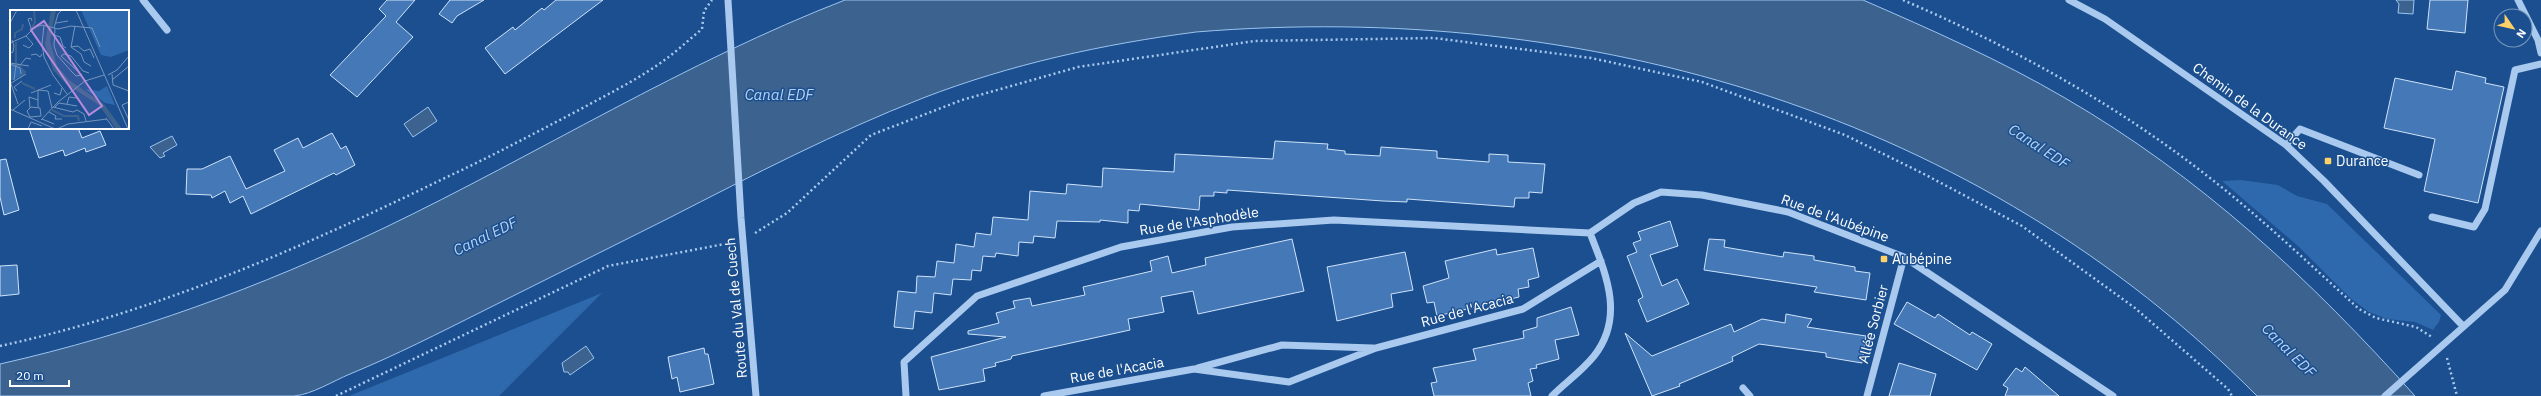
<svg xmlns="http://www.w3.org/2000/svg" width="2541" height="396" font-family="'IBM Plex Sans',sans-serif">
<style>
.green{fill:#2e69ad}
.water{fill:#3c6290;stroke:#9cc4f0}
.building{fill:#4478b7;stroke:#cfe3fa}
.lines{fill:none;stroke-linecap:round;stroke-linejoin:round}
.path{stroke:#a9c9ee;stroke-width:2.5;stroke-dasharray:2 3;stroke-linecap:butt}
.minor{stroke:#a9c9ee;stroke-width:7}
.poi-dot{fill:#ffd166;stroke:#1b4f8f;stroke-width:1.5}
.labels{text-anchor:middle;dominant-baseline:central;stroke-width:3;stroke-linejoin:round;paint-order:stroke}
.street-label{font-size:14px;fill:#fff;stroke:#1b4f8f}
.poi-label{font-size:14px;fill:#fff;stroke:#1b4f8f;text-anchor:start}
.water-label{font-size:15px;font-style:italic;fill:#b5d3f5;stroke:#1b4f8f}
.inset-river{fill:none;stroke:#3c6290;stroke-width:2}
.inset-road{fill:none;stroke:#7695bc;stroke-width:1}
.view{fill:#b68bdc;fill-opacity:0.15;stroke:#b68bdc;stroke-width:2}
.inset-edge{fill:none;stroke:#fff;stroke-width:2}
</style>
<rect width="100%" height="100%" fill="#1b4f8f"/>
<!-- green -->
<path class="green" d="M2241 180 2278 185 2297 196 2327 204 2441 315 2439 322 2433 330 2415 322 2387 319 2369 312 2350 298 2299 247 2222 181Z
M602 293 499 396H349Z"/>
<!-- water -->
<path class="water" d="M845 0H1863C1932 30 2000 60 2065 98 2201 177 2310 279 2415 396H2257C1978 114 1589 0 1196 32 1104 44 1011 64 923 98 836 132 753 175 669 218 607 249 545 280 483 311 439 333 396 355 350 374 333 381 313 394 294 396 263 396 227 396 196 396 131 396 65 396 0 396V364C133 334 261 287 384 228 538 154 685 62 845 0Z
M2396 0H2414L2413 14 2398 13 2399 4Z
M428 107 437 121 413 137 404 124Z
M172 136 177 145 163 153 165 156 160 158 150 147Z
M586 346 594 358 570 375 568 372H564L562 363Z"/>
<!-- building -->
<path class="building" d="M387 0H415L396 22 413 37 357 97 330 75 386 16 379 9Z
M450 0H484L457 16 452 23 439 14Z
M556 0H603L505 74 485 48 513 27 515 30 542 8 544 10Z
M2430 0H2468L2465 33 2427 29Z
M2456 71 2486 78 2485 83 2504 87 2478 203 2424 191 2435 139 2384 128 2395 78 2452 90Z
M29 128H78L82 138 100 131 106 145 86 152 85 148 65 156 63 150 39 158Z
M332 133 341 149 346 146 355 165 336 175 334 173 251 214 243 196 230 203 225 191 212 198 211 195 186 194 187 169H202L230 156 246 189 285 171 274 150 298 138 303 148Z
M1275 141 1328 144 1327 149 1345 151V154L1380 156 1381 147 1437 151V158L1489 162V154L1508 155V162L1545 164 1542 193 1529 192V198H1515L1514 207 1407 199V202L1383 201 1227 190V193L1214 192V196H1200L1199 210 1140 204 1139 211 1128 210V223L1100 220V222L1057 221 1055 238 1034 236 1033 243 1019 242 1018 256 996 253 995 257 983 256 981 271 972 270 971 280 953 279 951 295 934 293 932 313 915 311 913 329 894 327 898 291 916 293 917 276 935 277 937 261 954 263 956 244 974 247 976 233 991 235 993 217 1028 220 1030 191 1066 194 1067 184 1102 187 1103 168 1174 172 1175 154 1273 159Z
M6 159 19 210 4 215 0 197V160Z
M1670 221 1678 246 1650 255 1662 286 1677 279 1689 304 1647 322 1638 300 1643 297 1627 256 1637 252 1633 243 1641 240 1638 232Z
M1292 239 1304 291 1198 314 1193 291 1161 297 1164 312 1128 319 1130 330 1012 356 1011 359 995 363 996 366 983 369 985 381 939 390 931 357 1006 337 968 334V331L999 323 996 313 1015 308 1013 301 1030 298 1032 306 1085 295 1083 287 1152 271 1150 261 1168 256 1172 273 1206 265 1205 258Z
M1709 239 1725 240 1724 247 1783 257 1784 252 1814 256V260L1855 267V271L1870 273 1866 300 1814 292 1817 287 1704 270Z
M1533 248 1539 277 1528 280 1529 287 1518 289 1519 297 1437 316 1434 302 1427 303 1423 286 1449 278 1445 261 1496 249 1497 255Z
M1405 252 1413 290 1391 294 1393 307 1337 321 1327 267Z
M17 265 19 294 0 296V266Z
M1907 302 1935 318 1938 314 1970 335 1972 332 1992 344 1977 370 1894 324Z
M1571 307 1579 335 1555 340 1559 359 1536 365 1537 368 1530 369 1533 381 1528 383 1531 396H1434L1431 383 1437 382 1433 368 1476 360 1473 349 1524 338 1523 331 1537 327V318Z
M1786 314 1812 319 1807 327 1866 336 1862 363 1826 357V353L1759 344 1732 357 1733 361 1679 384 1680 386 1652 396 1625 333 1652 356 1731 324 1734 332 1762 319 1785 323Z
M704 348 705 354H708L714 384 680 392 677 377 672 379 668 357Z
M1899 363 1936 374 1930 396H1889Z
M2025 367 2059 396H2005L2008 388 2003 385 2016 368 2022 372Z"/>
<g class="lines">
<!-- path -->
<path class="path" d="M1903 0C2005 44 2105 98 2193 165 2252 209 2305 260 2359 309L2376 318 2416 327 2432 337
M755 233 787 213 871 135 962 100 1078 67 1255 41 1434 38 1591 58 1702 82 1845 135 1924 174 2022 226 2135 308 2228 389 2232 396
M0 346C157 312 303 247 447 177 492 156 535 133 579 110 608 94 639 79 666 59 678 50 690 39 702 29L704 11 712 0
M2447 358 2457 396
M336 396 608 266 730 243"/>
<!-- minor -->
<path class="minor" d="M143 0 167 30
M728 0 741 218 756 396
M2069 0 2105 19 2286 145 2324 181 2463 326
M2518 0 2538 40 2541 53
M2286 145 2300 129 2419 175
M2432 217 2474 227 2485 209 2515 70 2541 64
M1590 233 1634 203 1661 192 1702 195 1788 212 1904 257 2113 396
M1198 368 1282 345 1373 348
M1743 388 1750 396
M906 396 904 362 977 296 1121 247 1232 227 1334 220 1590 233
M1044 396 1194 369 1289 382 1376 348 1523 309 1601 261
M1552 396C1565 383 1582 371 1594 356 1625 317 1606 274 1590 233
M1867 396 1904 257
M2385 396 2505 290 2541 231"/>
</g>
<!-- markers -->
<g class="poi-dot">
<rect x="2324" y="157" width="8" height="8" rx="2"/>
<rect x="1880" y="255" width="8" height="8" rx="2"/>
</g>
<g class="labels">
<!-- street labels -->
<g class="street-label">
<text transform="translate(2250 106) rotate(36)">Chemin de la Durance</text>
<text transform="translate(1835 218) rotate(20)">Rue de l'Aubépine</text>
<text transform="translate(1199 221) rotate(-9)">Rue de l'Asphodèle</text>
<text transform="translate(736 308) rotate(-95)">Route du Val de Cuech</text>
<text transform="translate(1467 310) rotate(-15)">Rue de l'Acacia</text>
<text transform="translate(1873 324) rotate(-75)">Allée Sorbier</text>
<text transform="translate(1117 370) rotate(-10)">Rue de l'Acacia</text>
</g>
<!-- poi labels -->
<g class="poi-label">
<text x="2336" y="161">Durance</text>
<text x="1892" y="259">Aubépine</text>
</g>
<!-- water labels -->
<g class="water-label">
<text x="779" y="94">Canal EDF</text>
<text transform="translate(2039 146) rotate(33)">Canal EDF</text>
<text transform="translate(485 236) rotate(-26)">Canal EDF</text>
<text transform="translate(2289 350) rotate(45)">Canal EDF</text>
</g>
</g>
<!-- overview -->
<g transform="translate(10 10)">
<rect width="119" height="119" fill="#1b4f8f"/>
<path d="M71 0H119V40L101 47 91 45ZM0 53 10 54 15 63 4 70H0ZM97 76 105 95 95 93 75 79 89 81Z" fill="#2e69ad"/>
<path d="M41 0H46L40 31 47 56 59 70 94 94 112 119H106L89 95 56 74 43 60 35 34Z" fill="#3c6290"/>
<path class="inset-river" d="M21 20 25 12 24 0M5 28V23L12 19 13 14M6 32V53M7 54 15 62 10 68M12 73 25 79M42 100 54 106H68L69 111"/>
<path class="inset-road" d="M66 0 118 119M0 13 7 0M46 13 58 11M34 15 32 34 34 47 43 65 57 84M65 16 61 37 71 44 74 52 81 56M44 18 48 4 52 0M45 18 44 36 47 45 62 62 66 66 72 65M22 21 18 9 21 8 22 11M44 25 50 27 53 36 56 38M0 33 16 26 25 17 32 15 48 19 61 16 82 18 90 37M13 35 19 38 23 34 16 26M61 37 68 36 74 41 80 39 84 48M0 43 3 42 4 36 2 30M21 45 26 44 30 47 32 44M51 46 54 44 61 46 73 61 79 63M51 46 72 65M0 53 19 56M0 54 10 58 11 64M11 54 16 48 21 49M102 64 103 75 119 81M98 65 107 60 119 46M4 70 6 55M102 70 119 56M0 71 8 94M1 73 16 64M7 81 4 77 12 71M21 83 41 75M44 83 50 85 52 78M119 92 112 95 119 110M57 94 59 87 66 88M28 97V80L38 81 42 98M43 97 63 102 67 100 74 104 76 111M45 97 49 93 67 96M20 98 19 87 28 90M0 99 45 119M3 100 15 90M17 101 21 97 30 98 31 106M17 101 20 107 31 106M39 102 46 106 45 109H52M96 108 104 119M32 109 44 114M31 110 48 92 75 71 94 65M18 119 21 112 32 116M47 119 58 114 97 109"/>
<path class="view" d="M34 11 92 96 79 105 21 20Z"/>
<rect width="119" height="119" class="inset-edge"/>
</g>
<!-- north arrow -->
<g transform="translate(2513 28) rotate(124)"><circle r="19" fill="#1b4f8f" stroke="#7695bc"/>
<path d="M0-3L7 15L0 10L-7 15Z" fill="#ffd166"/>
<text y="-6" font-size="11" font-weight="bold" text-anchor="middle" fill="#ffffff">N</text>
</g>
<!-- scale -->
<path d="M10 380v6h59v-6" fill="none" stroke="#ffffff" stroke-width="2"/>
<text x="16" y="380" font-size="12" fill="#ffffff" stroke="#1b4f8f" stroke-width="3" paint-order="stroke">20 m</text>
</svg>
